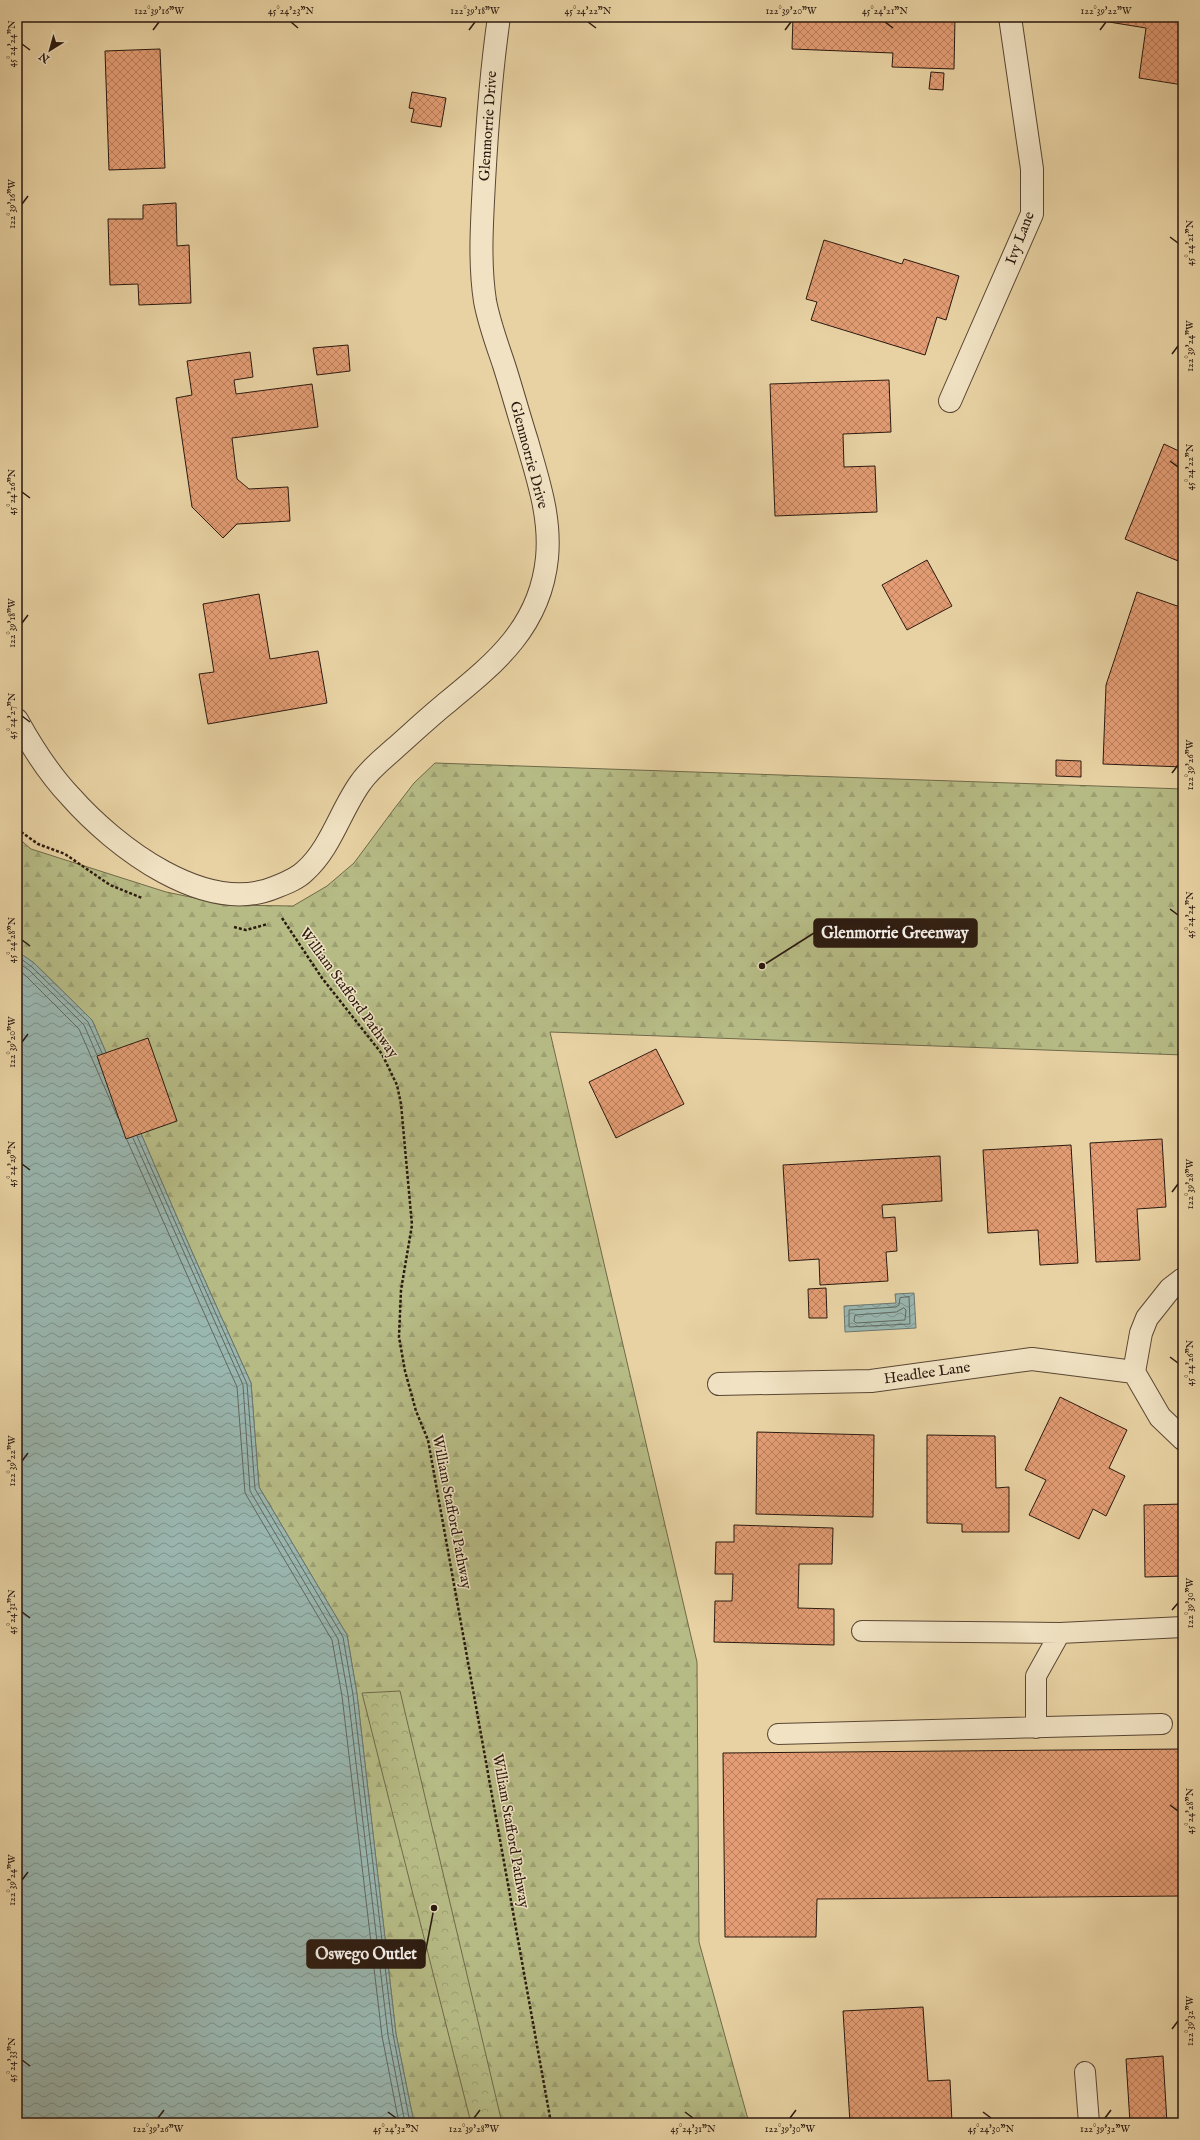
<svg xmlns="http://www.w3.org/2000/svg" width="1200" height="2140" font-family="'IM FELL English',serif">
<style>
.forest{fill:url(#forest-firs);stroke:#706a4a}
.park{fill:url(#park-crowns);stroke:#706a4a}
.water{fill:url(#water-waves);stroke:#6d776f}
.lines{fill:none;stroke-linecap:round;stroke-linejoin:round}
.shore{stroke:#62685f;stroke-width:1}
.building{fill:url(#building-cross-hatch);stroke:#2a190f}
.service-casing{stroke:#5a4734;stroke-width:22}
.minor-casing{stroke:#5a4734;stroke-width:24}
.tertiary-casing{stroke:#5a4734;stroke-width:24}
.path{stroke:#2a190f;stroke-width:2.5;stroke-dasharray:3 2;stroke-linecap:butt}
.service{stroke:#f0e2c3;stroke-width:20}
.minor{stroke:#f0e2c3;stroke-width:22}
.tertiary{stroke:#f0e2c3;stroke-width:22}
.ticks{fill:none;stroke:#2a190f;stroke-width:1.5}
.labels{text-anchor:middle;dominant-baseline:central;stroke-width:3;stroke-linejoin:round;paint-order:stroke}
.street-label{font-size:15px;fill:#2a190f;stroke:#f0e2c3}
.leader{fill:none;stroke:#2a190f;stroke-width:1.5}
.callout-dot{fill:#2a190f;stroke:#f0e2c3;stroke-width:1.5}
.callout{fill:#2a190f;stroke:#2a190f;stroke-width:1.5}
.callout-label{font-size:16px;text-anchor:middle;font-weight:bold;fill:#fff}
.neatline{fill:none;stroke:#2a190f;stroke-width:1.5}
.ticks-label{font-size:10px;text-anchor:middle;fill:#2a190f}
</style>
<defs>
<pattern id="forest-firs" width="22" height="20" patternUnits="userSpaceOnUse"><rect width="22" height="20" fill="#b6bb85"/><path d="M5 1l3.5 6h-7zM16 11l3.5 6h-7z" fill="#9da072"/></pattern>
<pattern id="park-crowns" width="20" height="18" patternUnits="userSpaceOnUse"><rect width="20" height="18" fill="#b6bb85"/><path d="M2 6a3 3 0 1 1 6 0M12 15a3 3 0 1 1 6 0" fill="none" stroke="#9da072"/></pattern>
<pattern id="water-waves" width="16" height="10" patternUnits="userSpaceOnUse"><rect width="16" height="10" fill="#99b6af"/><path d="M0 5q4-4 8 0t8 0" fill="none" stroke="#7d938d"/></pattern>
<pattern id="building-cross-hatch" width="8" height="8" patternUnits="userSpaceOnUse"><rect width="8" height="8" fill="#e49d74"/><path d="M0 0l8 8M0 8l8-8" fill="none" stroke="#b97f5e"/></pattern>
</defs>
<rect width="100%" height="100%" fill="#e8d2a3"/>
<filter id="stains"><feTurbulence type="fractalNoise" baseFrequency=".005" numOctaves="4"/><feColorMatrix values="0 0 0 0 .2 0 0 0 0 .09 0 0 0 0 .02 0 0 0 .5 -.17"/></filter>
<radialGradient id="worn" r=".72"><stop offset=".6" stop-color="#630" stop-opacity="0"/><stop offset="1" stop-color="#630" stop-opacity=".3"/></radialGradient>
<!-- forest -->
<path class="forest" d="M435 763 1183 789V1055L550 1032 697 1662 699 1942 749 2123H414L396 2034 357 1694 347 1635 259 1487 251 1383 192 1252 92 1020 34 963 17 951V837L31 849 166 892 229 905 293 906 327 886 354 863 394 809 414 783Z"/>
<!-- park -->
<path class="park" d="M400 1691 502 2123H471L362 1693Z"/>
<!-- water -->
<path class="water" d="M17 951 34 963 92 1020 192 1252 251 1383 259 1487 347 1635 357 1694 396 2034 414 2123H17Z
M914 1293 916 1328 845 1332 844 1306 896 1303 895 1294Z"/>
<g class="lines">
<!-- shore -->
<path class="shore" d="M17 956 32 967 88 1022 102 1053
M17 962 29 970 84 1025 97 1055
M17 969 25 975 79 1029 118 1118
M137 1136 247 1384 255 1489 343 1637 353 1695 393 2034 410 2123
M133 1138 243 1385 250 1491 338 1639 348 1695 388 2035 405 2123
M127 1140 237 1387 245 1493 332 1640 342 1696 382 2036 399 2123
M909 1297 910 1324 849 1327V1310L896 1307 899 1305 900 1298Z
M904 1308 906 1310 905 1320 856 1323 854 1321 855 1315 896 1312Z"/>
</g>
<!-- building -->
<path class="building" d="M793 17H955L954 69 892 67 893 53 792 49Z
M1078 17H1183V85L1139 78 1146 28Z
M160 49 165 168 109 170 105 51Z
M931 72 944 73 943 90 929 89Z
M412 92 446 98 441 127 411 122 414 109 409 108Z
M176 203 177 246 189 245 191 303 139 305 138 284 110 285 108 219H143V205Z
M824 240 902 264 904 259 959 276 946 320 937 317 925 355 811 320 817 302 806 299Z
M348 345 350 371 317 375 313 348Z
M250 352 253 377 234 380 236 394 312 384 318 427 232 438 237 479 249 489 288 487 290 521 237 524 223 538 192 507 176 398 192 395 187 361Z
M889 380 891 432 843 434 844 467 875 466 877 512 775 516 770 384Z
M1164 444 1183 453V563L1125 539Z
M927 560 952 606 907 630 882 585Z
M1137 592 1183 608V767L1103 764 1106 685Z
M259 594 270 659 318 651 327 703 208 724 199 674 214 672 203 604Z
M1056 760 1081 761V777L1056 776Z
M148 1038 177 1121 126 1139 97 1056Z
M656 1049 684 1104 616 1138 589 1082Z
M1162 1139 1166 1207 1137 1209 1140 1260 1096 1262 1090 1143Z
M1071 1145 1078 1263 1040 1265 1038 1230 988 1233 983 1150Z
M940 1156 942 1201 882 1205 883 1218 895 1217 897 1251 886 1252 888 1281 820 1285 819 1259 789 1261 783 1165Z
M826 1288 827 1318H809L808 1289Z
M1060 1397 1127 1430 1109 1468 1125 1476 1106 1516 1093 1509 1079 1539 1029 1515 1046 1480 1025 1470Z
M757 1432 874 1435 873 1517 756 1514Z
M927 1435 995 1436 996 1488 1009 1487V1532H962V1524L927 1523Z
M1183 1504V1576L1145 1577 1144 1505Z
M734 1525 833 1528 832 1564H799L798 1608 834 1609V1645L714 1642 715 1601H732L733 1574H715L716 1542H734Z
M1183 1749V1896L817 1899 816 1937H725L723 1753Z
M923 2007 928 2081 950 2080 952 2123H850L843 2011Z
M1163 2056 1167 2123H1130L1126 2059Z"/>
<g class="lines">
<defs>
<path id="service" d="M862 1631 1060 1633
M1036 1728V1676L1060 1633 1183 1627
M778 1734 1162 1724
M1085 2072 1089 2123"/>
<path id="minor" d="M950 401 1032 214V169L1010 17
M1183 1279 1170 1289 1147 1318 1141 1333 1134 1372 1160 1417 1183 1439
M719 1384 871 1381 1032 1359 1134 1372"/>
<path id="tertiary" d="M17 720C32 747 49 774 70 796 115 847 206 917 276 887 286 883 297 879 305 871 331 848 341 809 361 782 370 769 383 759 394 749 411 734 427 719 444 705 494 664 540 628 547 558 551 517 538 480 527 441 519 416 512 390 504 365 497 344 489 323 485 301 479 262 482 221 484 182 487 127 491 72 499 17"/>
</defs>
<!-- service casing -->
<use href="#service" class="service-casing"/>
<!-- minor casing -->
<use href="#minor" class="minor-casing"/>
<!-- tertiary casing -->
<use href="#tertiary" class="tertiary-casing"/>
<!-- path -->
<path class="path" d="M17 829 38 844 65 854 110 885 142 898
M282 918 322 978 382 1054 397 1085 401 1104 412 1225 401 1290 399 1337 405 1371 416 1411 428 1440 551 2123
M234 927 246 930 268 924"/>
<!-- service -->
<use href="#service" class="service"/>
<!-- minor -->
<use href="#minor" class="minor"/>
<!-- tertiary -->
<use href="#tertiary" class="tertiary"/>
</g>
<!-- ticks -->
<path class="ticks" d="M291 22 298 28M588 22 596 28M885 22 893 28M153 30 159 22M469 30 475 22M785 30 791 22M1100 30 1106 22M22 44 30 50M22 204 28 196M1170 237 1178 243M1172 354 1178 346M1170 461 1178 467M22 492 30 498M22 623 28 615M22 716 30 722M1172 773 1178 765M1170 909 1178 915M22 940 30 946M22 1042 28 1034M22 1164 30 1170M1172 1192 1178 1184M1170 1357 1178 1363M22 1461 28 1453M1172 1610 1178 1603M22 1612 30 1618M1170 1805 1178 1811M22 1880 28 1872M1172 2029 1178 2021M22 2060 30 2066M388 2112 396 2118M685 2112 693 2118M983 2112 991 2118M158 2118 164 2110M474 2118 480 2110M790 2118 796 2110M1105 2118 1111 2110"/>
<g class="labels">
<!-- street labels -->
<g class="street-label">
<text transform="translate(488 126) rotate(-86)">Glenmorrie Drive</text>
<text transform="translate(1020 238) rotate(-69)">Ivy Lane</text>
<text transform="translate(529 455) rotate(75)">Glenmorrie Drive</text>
<text transform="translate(349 993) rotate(54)">William Stafford Pathway</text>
<text transform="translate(927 1373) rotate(-8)">Headlee Lane</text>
<text transform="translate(452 1512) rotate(79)">William Stafford Pathway</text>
<text transform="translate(511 1831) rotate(80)">William Stafford Pathway</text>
</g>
</g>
<!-- callouts -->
<path class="leader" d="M762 966L814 933M434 1908L425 1954"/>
<g class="callout-dot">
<circle cx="762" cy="966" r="4"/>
<circle cx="434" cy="1908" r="4"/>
</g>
<g class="callout">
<rect x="814" y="919" width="163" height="28" rx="4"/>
<rect x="307" y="1940" width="118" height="28" rx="4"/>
</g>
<g class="callout-label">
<text x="895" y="938">Glenmorrie Greenway</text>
<text x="366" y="1959">Oswego Outlet</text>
</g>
<!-- margin -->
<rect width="1200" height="2140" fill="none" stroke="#e8d2a3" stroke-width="44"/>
<!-- north arrow -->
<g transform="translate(50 50) rotate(217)" stroke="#f0e2c3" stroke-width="3" paint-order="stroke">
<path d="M0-3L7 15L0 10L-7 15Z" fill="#2a190f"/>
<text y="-6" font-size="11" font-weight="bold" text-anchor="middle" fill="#2a190f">N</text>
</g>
<rect x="22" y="22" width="1156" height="2096" class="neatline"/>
<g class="ticks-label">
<text x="159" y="14">122°39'16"W</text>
<text x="291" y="14">45°24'23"N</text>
<text x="475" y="14">122°39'18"W</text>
<text x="588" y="14">45°24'22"N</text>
<text x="791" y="14">122°39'20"W</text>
<text x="885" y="14">45°24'21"N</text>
<text x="1106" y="14">122°39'22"W</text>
<text transform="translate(11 44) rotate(-90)" y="4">45°24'24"N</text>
<text transform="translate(11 204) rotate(-90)" y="4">122°39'16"W</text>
<text transform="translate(1189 243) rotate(-90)" y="4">45°24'21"N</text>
<text transform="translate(1189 346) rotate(-90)" y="4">122°39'24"W</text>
<text transform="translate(1189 467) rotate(-90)" y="4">45°24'22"N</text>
<text transform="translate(11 492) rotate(-90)" y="4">45°24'26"N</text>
<text transform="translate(11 623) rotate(-90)" y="4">122°39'18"W</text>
<text transform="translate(11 716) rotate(-90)" y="4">45°24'27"N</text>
<text transform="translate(1189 765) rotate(-90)" y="4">122°39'26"W</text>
<text transform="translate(1189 915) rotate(-90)" y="4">45°24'24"N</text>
<text transform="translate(11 940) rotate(-90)" y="4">45°24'28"N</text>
<text transform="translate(11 1042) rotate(-90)" y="4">122°39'20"W</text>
<text transform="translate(11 1164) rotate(-90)" y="4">45°24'29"N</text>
<text transform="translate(1189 1184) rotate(-90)" y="4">122°39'28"W</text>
<text transform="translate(1189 1363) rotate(-90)" y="4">45°24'26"N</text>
<text transform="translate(11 1461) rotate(-90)" y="4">122°39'22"W</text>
<text transform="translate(1189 1603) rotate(-90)" y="4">122°39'30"W</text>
<text transform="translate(11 1612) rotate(-90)" y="4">45°24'31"N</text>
<text transform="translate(1189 1811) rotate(-90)" y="4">45°24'28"N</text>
<text transform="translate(11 1880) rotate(-90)" y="4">122°39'24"W</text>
<text transform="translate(1189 2021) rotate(-90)" y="4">122°39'32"W</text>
<text transform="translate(11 2060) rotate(-90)" y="4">45°24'33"N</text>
<text x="158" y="2132">122°39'26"W</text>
<text x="396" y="2132">45°24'32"N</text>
<text x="474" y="2132">122°39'28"W</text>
<text x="693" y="2132">45°24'31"N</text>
<text x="790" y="2132">122°39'30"W</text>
<text x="991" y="2132">45°24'30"N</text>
<text x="1105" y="2132">122°39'32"W</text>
</g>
<rect width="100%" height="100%" filter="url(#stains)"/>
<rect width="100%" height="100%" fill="url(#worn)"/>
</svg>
